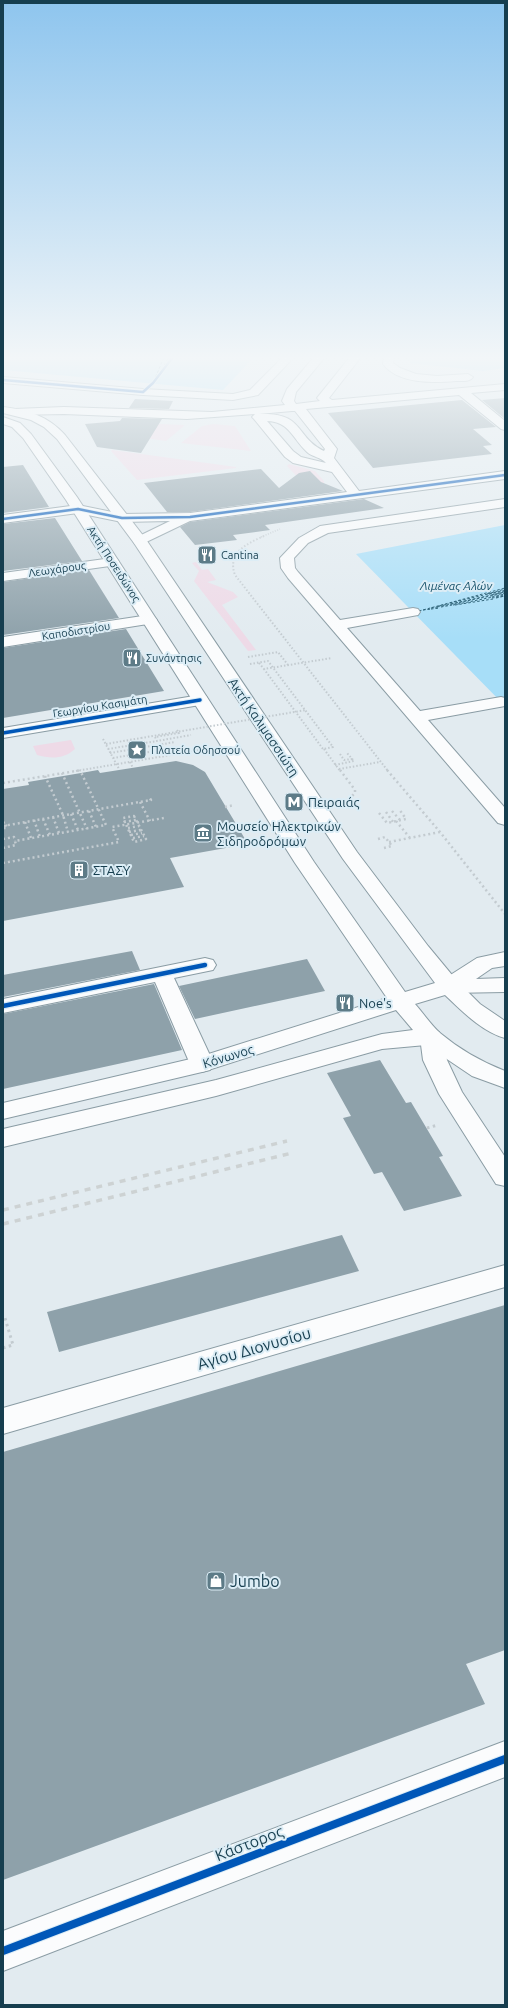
<svg xmlns="http://www.w3.org/2000/svg" width="508" height="2008" font-family="Ubuntu,sans-serif">
<style>
.green{fill:#eedae7}
.water{fill:#a7def8}
.lines{fill:none;stroke-linecap:round;stroke-linejoin:round}
.ferry{stroke:#165169;stroke-width:1;stroke-dasharray:2.5 2;stroke-linecap:butt}
.building{fill:#8ea1aa}
.minor-casing{stroke:#8a9ca4;stroke-width:2}
.major-casing{stroke:#8a9ca4;stroke-width:2}
.path-far3{stroke:#c3cbd0;stroke-width:1.5;stroke-dasharray:1 1.5;stroke-linecap:butt}
.path-far2{stroke:#c3cbd0;stroke-width:2;stroke-dasharray:1.5 2;stroke-linecap:butt}
.path-far1{stroke:#c3cbd0;stroke-width:2.5;stroke-dasharray:2 3;stroke-linecap:butt}
.path{stroke:#c3cbd0;stroke-width:3;stroke-dasharray:2.5 3.5;stroke-linecap:butt}
.minor{fill:#fbfcfd;fill-rule:evenodd}
.major{fill:#fbfcfd;fill-rule:evenodd}
.rail{stroke:#cdd2d3;stroke-width:3.5;stroke-dasharray:6 6;stroke-linecap:butt}
.path-bridge{stroke:#c3cbd0;stroke-width:2;stroke-dasharray:1.5 2;stroke-linecap:butt}
.cycleway-far3-casing{stroke:#dcedf6;stroke-width:4}
.cycleway-far2-casing{stroke:#dcedf6;stroke-width:5.5}
.cycleway-far1-casing{stroke:#dcedf6;stroke-width:7}
.cycleway-casing{stroke:#dcedf6;stroke-width:10}
.cycleway-far3{stroke:#0057b8;stroke-width:2.5}
.cycleway-far2{stroke:#0057b8;stroke-width:3.5}
.cycleway-far1{stroke:#0057b8;stroke-width:4.5}
.cycleway{stroke:#0057b8;stroke-width:8}
.labels{text-anchor:middle;dominant-baseline:central;stroke-width:4;stroke-linejoin:round;paint-order:stroke}
.far-poi-label{font-size:11px;fill:#163e4f;stroke:#dcedf6;text-anchor:start}
.far-street-label{font-size:11px;fill:#163e4f;stroke:#dcedf6}
.far-water-label{font-size:12px;font-style:italic;fill:#165169;stroke:#dcedf6}
.street-label{font-size:13px;fill:#163e4f;stroke:#dcedf6}
.poi-label{font-size:13px;fill:#163e4f;stroke:#dcedf6;text-anchor:start}
.near-street-label{font-size:16px;fill:#163e4f;stroke:#dcedf6}
.near-poi-label{font-size:16px;fill:#163e4f;stroke:#dcedf6;text-anchor:start}
</style>
<rect width="100%" height="100%" fill="#e2ebf0"/>
<!-- green -->
<path class="green" d="M135 423 184 425V426L166 441 96 431Z
M213 424 235 426 251 451 181 443 202 426Z
M112 450 236 467V468L137 480 111 451Z
M289 464 315 471 324 481V483L302 482 287 466Z
M196 562 202 570 208 569 216 580 207 582 233 592 238 597 222 605 256 650 248 651 194 581 199 571 192 563Z
M71 740 75 749C64 759 51 759 37 755L33 746Z"/>
<!-- water -->
<path class="water" d="M3 357H254L223 390 3 370Z
M413 357H505V368L483 371 409 363Z
M505 525V706L356 554Z"/>
<g class="lines">
<!-- ferry -->
<path class="ferry" d="M162 369 169 357
M159 375 171 357
M154 381 164 357
M153 383 173 357
M487 594 505 589
M489 594 505 591
M492 595 505 592
M492 597 505 594
M496 597 505 595
M492 598 505 596
M496 598 505 596
M450 603 505 590
M451 604 505 592
M453 605 493 597
M455 605 493 599
M439 606 449 604
M437 607 505 593
M441 607 452 605
M431 608 438 607
M431 609 440 608
M423 610 432 609
M419 611 505 588"/>
</g>
<!-- building -->
<path class="building" d="M505 398V419L482 400Z
M135 399 173 401 169 409 129 408Z
M462 400 496 427 473 429 492 445 483 446 492 454 373 468 328 413Z
M122 418 162 419 141 453 97 447 85 424 120 421Z
M23 465 49 507 3 513V467Z
M261 469 279 488 299 473 310 471 321 482 343 491 190 512H167L144 483Z
M364 499 384 508 265 525 270 530 233 535 237 540 195 545 180 527 190 522Z
M55 518 82 561 3 571V524Z
M89 570 119 618 3 635V582Z
M126 629 164 691 3 718V648Z
M176 761 193 765 205 772 248 844 170 858 184 887 3 921V789L29 785 28 782 81 773 98 770 100 773Z
M132 951 140 970 3 997V975Z
M307 959 325 991 195 1019 179 986Z
M154 984 182 1050 3 1089V1014Z
M380 1060 406 1103 411 1102 443 1156 439 1157 462 1196 404 1211 382 1172 374 1174 343 1118 351 1116 327 1073Z
M342 1235 359 1271 59 1352 47 1312Z
M505 1305V1650L466 1664 485 1704 3 1880V1452Z"/>
<g class="lines">
<defs>
<path id="minor" d="M283 357H294L258 395 233 400 143 395 3 383V377L143 389 233 394 250 390Z
M314 357H325L296 392 294 401 296 404 320 401 317 398 350 357H361L329 398 332 400 505 384V390L471 393 505 421V430L501 429 459 395 306 409 337 449 334 458 359 491 505 471V479L190 521 140 545 135 544 133 541 135 538 170 521 122 522 78 513 3 523V515L78 505 122 514 190 513 347 492 332 472 293 463 285 457 254 419 252 417 255 414 187 419 64 414 14 415 8 412 14 409 64 407 212 412 285 405 282 401 287 389ZM292 411H295L325 449 324 451C294 436 305 412 259 414ZM267 421C290 422 292 438 307 452 312 457 321 457 326 463L301 457 293 451Z
M384 357H394L393 363 400 368 416 374 437 376 468 374 473 377C470 382 462 381 456 381 433 383 398 384 383 364Z
M505 499V507L328 533 308 543 294 558 295 568 298 572 340 620 413 608 418 609 420 612 418 615 347 628 420 711 501 697 505 698V706L428 720 505 808V825L498 823 288 578 281 568 280 558 299 538 320 526Z
M112 558 117 559 119 562 117 565 3 581V573Z
M149 615 154 617 157 620 154 623 3 647V637Z
M200 695 206 696 208 700 206 704 3 738V728Z
M505 952V966L492 968 476 979 505 978V992L449 993 441 991 438 986 441 981 477 958Z
M205 958 213 960 216 965 213 970 174 978 214 1064 210 1070 202 1072 194 1070 190 1064 155 982 3 1013V999Z
M431 1030 439 1032 442 1037 447 1060 462 1092 505 1157V1186L496 1184 439 1094 423 1060 420 1037 423 1032Z
M505 1741V1777L3 1971V1931Z"/>
<path id="major" d="M3 407C28 410 48 416 65 435L145 538 357 852 428 946 457 981 480 1004 505 1021V1038C482 1032 462 1011 445 995L415 1004C423 1013 431 1025 440 1033 459 1049 482 1062 505 1071V1088L472 1076 426 1045 382 1049 216 1096 3 1147V1129L216 1080 382 1034 413 1030 396 1010 202 1072 3 1119V1103L199 1057 387 998 295 863 66 500 23 438 12 427 3 424V417L20 423 31 434 77 497 314 862 405 992 435 983 343 859 134 543 57 439 44 427 31 420 3 413Z
M505 1265V1287L3 1434V1408Z"/>
</defs>
<!-- minor casing -->
<use href="#minor" class="minor-casing"/>
<!-- major casing -->
<use href="#major" class="major-casing"/>
<!-- path-far3 -->
<path class="path-far3" d="M261 537 280 529"/>
<!-- path-far2 -->
<path class="path-far2" d="M264 536C246 544 227 553 235 575L388 771
M248 657 278 652 288 665
M259 663 264 669 332 658
M250 664 268 661 333 747 323 749 264 669
M177 730 179 733 155 737 157 741 191 735
M103 739 119 769
M106 744 141 738
M108 749 157 741
M324 749 340 771
M110 753 175 742
M340 754 344 760 352 759
M113 758 178 747
M130 762 133 768
M335 765 354 761 347 753
M339 769 380 762
M76 771 200 750"/>
<!-- path-far1 -->
<path class="path-far1" d="M340 770 355 790V793L349 799
M387 770 440 832 505 914
M62 773 87 829
M45 776 63 815 68 832
M3 783 82 770
M140 802 150 821
M225 807 234 805
M89 811 96 827
M392 811 400 820
M386 812 393 822
M379 813 387 823 406 819 399 809
M71 814 78 830
M134 816 146 839 134 842 123 818Z
M53 817 59 833
M43 819 50 835
M34 820 40 837
M396 821 410 838
M25 822 31 838
M124 822 136 820
M3 823 5 822 7 828H3
M3 826 151 800 149 797
M128 828 139 826
M129 832 141 830
M131 835 142 833
M133 838 144 836
M3 839 14 837 15 841
M378 839 385 837 392 846 384 848
M389 842 440 832
M3 848 16 845 15 841 106 825 80 770
M3 863 119 842 112 827 164 818"/>
<!-- path -->
<path class="path" d="M427 1128 438 1125
M3 1348 13 1345 5 1318"/>
<!-- minor -->
<use href="#minor" class="minor"/>
<!-- major -->
<use href="#major" class="major"/>
<!-- rail -->
<path class="rail" d="M3 1210 287 1141
M3 1224 292 1153"/>
<!-- path-bridge -->
<path class="path-bridge" d="M141 738 306 710"/>
<defs>
<path id="cycleway-far3" d="M3 380 143 392 153 383 173 357
M3 519 78 509 122 518 190 517 505 475"/>
<path id="cycleway-far2" d="M3 733 200 700"/>
<path id="cycleway-far1" d="M3 1006 205 965"/>
<path id="cycleway" d="M3 1951 505 1759"/>
</defs>
<!-- cycleway-far3 casing -->
<use href="#cycleway-far3" class="cycleway-far3-casing"/>
<!-- cycleway-far2 casing -->
<use href="#cycleway-far2" class="cycleway-far2-casing"/>
<!-- cycleway-far1 casing -->
<use href="#cycleway-far1" class="cycleway-far1-casing"/>
<!-- cycleway casing -->
<use href="#cycleway" class="cycleway-casing"/>
<!-- cycleway-far3 -->
<use href="#cycleway-far3" class="cycleway-far3"/>
<!-- cycleway-far2 -->
<use href="#cycleway-far2" class="cycleway-far2"/>
<!-- cycleway-far1 -->
<use href="#cycleway-far1" class="cycleway-far1"/>
<!-- cycleway -->
<use href="#cycleway" class="cycleway"/>
</g>
<!-- sky -->
<linearGradient id="sky" x2="0" y2="1"><stop stop-color="#8ec5ee"/><stop offset="0.56" stop-color="#f2f6f8"/><stop offset="1" stop-color="#f2f6f8" stop-opacity="0"/></linearGradient>
<rect width="508" height="639" fill="url(#sky)"/>
<!-- icons -->
<defs>
<symbol id="restaurant-square" viewBox="-11 -11 22 22"><rect x="-9" y="-9" width="18" height="18" rx="4" fill="#5d7b87" stroke="#dcedf6"/><path d="M-5-6h1v4h1v-4h1v4h1v-4h1v5L-1.5 .5V6h-2V.5L-5-1ZM5-6V6H3V1.5H1.5Q1.5-4 5-6Z" fill="#fff"/></symbol>
<symbol id="sight-square" viewBox="-11 -11 22 22"><rect x="-9" y="-9" width="18" height="18" rx="4" fill="#5d7b87" stroke="#dcedf6"/><path d="M0-6L1.8-2.2L6-1.7L2.9 1.2L3.7 5.4L0 3.3L-3.7 5.4L-2.9 1.2L-6-1.7L-1.8-2.2Z" fill="#fff"/></symbol>
<symbol id="metro-square" viewBox="-11 -11 22 22"><rect x="-9" y="-9" width="18" height="18" rx="4" fill="#5d7b87" stroke="#dcedf6"/><path d="M-5.5 5V-5H-3L0 0L3-5H5.5V5H3V-.5L0 4L-3-.5V5Z" fill="#fff"/></symbol>
<symbol id="museum-square" viewBox="-11 -11 22 22"><rect x="-9" y="-9" width="18" height="18" rx="4" fill="#5d7b87" stroke="#dcedf6"/><path d="M0-6L6-3V-2H-6V-3ZM-5-1h2V3h-2ZM-1-1h2V3h-2ZM3-1h2V3H3ZM-6 4H6V6H-6Z" fill="#fff"/></symbol>
<symbol id="building-square" viewBox="-11 -11 22 22"><rect x="-9" y="-9" width="18" height="18" rx="4" fill="#5d7b87" stroke="#dcedf6"/><path d="M-4-6H4V6H1V3H-1V6H-4ZM-2.5-4.3h1.7v1.8h-1.7ZM.8-4.3h1.7v1.8H.8ZM-2.5-1h1.7V.8h-1.7ZM.8-1h1.7V.8H.8Z" fill="#fff"/></symbol>
<symbol id="shop-square" viewBox="-11 -11 22 22"><rect x="-9" y="-9" width="18" height="18" rx="4" fill="#5d7b87" stroke="#dcedf6"/><path d="M-5-2.5h2.3a2.7 3.5 0 0 1 5.4 0H5L5.5 6h-11ZM-1.5-2.5h3a1.5 2.3 0 0 0-3 0Z" fill="#fff"/></symbol>
</defs>
<g fill-rule="evenodd">
<use href="#restaurant-square" x="196" y="544" width="22" height="22"/>
<use href="#restaurant-square" x="121" y="647" width="22" height="22"/>
<use href="#sight-square" x="126" y="739" width="22" height="22"/>
<use href="#metro-square" x="283" y="791" width="22" height="22"/>
<use href="#museum-square" x="192" y="822" width="22" height="22"/>
<use href="#building-square" x="68" y="859" width="22" height="22"/>
<use href="#restaurant-square" x="334" y="992" width="22" height="22"/>
<use href="#shop-square" x="205" y="1570" width="22" height="22"/>
</g>
<g class="labels">
<!-- far-poi labels -->
<g class="far-poi-label">
<text x="221" y="555">Cantina</text>
<text x="146" y="658">Συνάντησις</text>
<text x="151" y="750">Πλατεία Οδησσού</text>
</g>
<!-- far-street labels -->
<g class="far-street-label">
<text transform="translate(114 564) rotate(57)">Ακτή Ποσειδώνος</text>
<text transform="translate(57 569) rotate(-8)">Λεωχάρους</text>
<text transform="translate(76 631) rotate(-9)">Καποδιστρίου</text>
<text transform="translate(100 706) rotate(-9)">Γεωργίου Κασιμάτη</text>
</g>
<!-- far-water labels -->
<g class="far-water-label">
<text x="456" y="585">Λιμένας Αλών</text>
</g>
<!-- street labels -->
<g class="street-label">
<text transform="translate(264 727) rotate(56)">Ακτή Καλιμασσιώτη</text>
<text transform="translate(228 1056) rotate(-17)">Κόνωνος</text>
</g>
<!-- poi labels -->
<g class="poi-label">
<text x="308" y="802">Πειραιάς</text>
<text x="217" y="826">Μουσείο Ηλεκτρικών<tspan x="217" dy="15">Σιδηροδρόμων</tspan></text>
<text x="93" y="870">ΣΤΑΣΥ</text>
<text x="359" y="1003">Noe's</text>
</g>
<!-- near-street labels -->
<g class="near-street-label">
<text transform="translate(254 1348) rotate(-16)">Αγίου Διονυσίου</text>
<text transform="translate(249 1843) rotate(-21)">Κάστορος</text>
</g>
<!-- near-poi labels -->
<g class="near-poi-label">
<text x="230" y="1581">Jumbo</text>
</g>
</g>
<!-- border -->
<rect width="508" height="2008" fill="none" stroke="#163e4f" stroke-width="8"/>
</svg>
